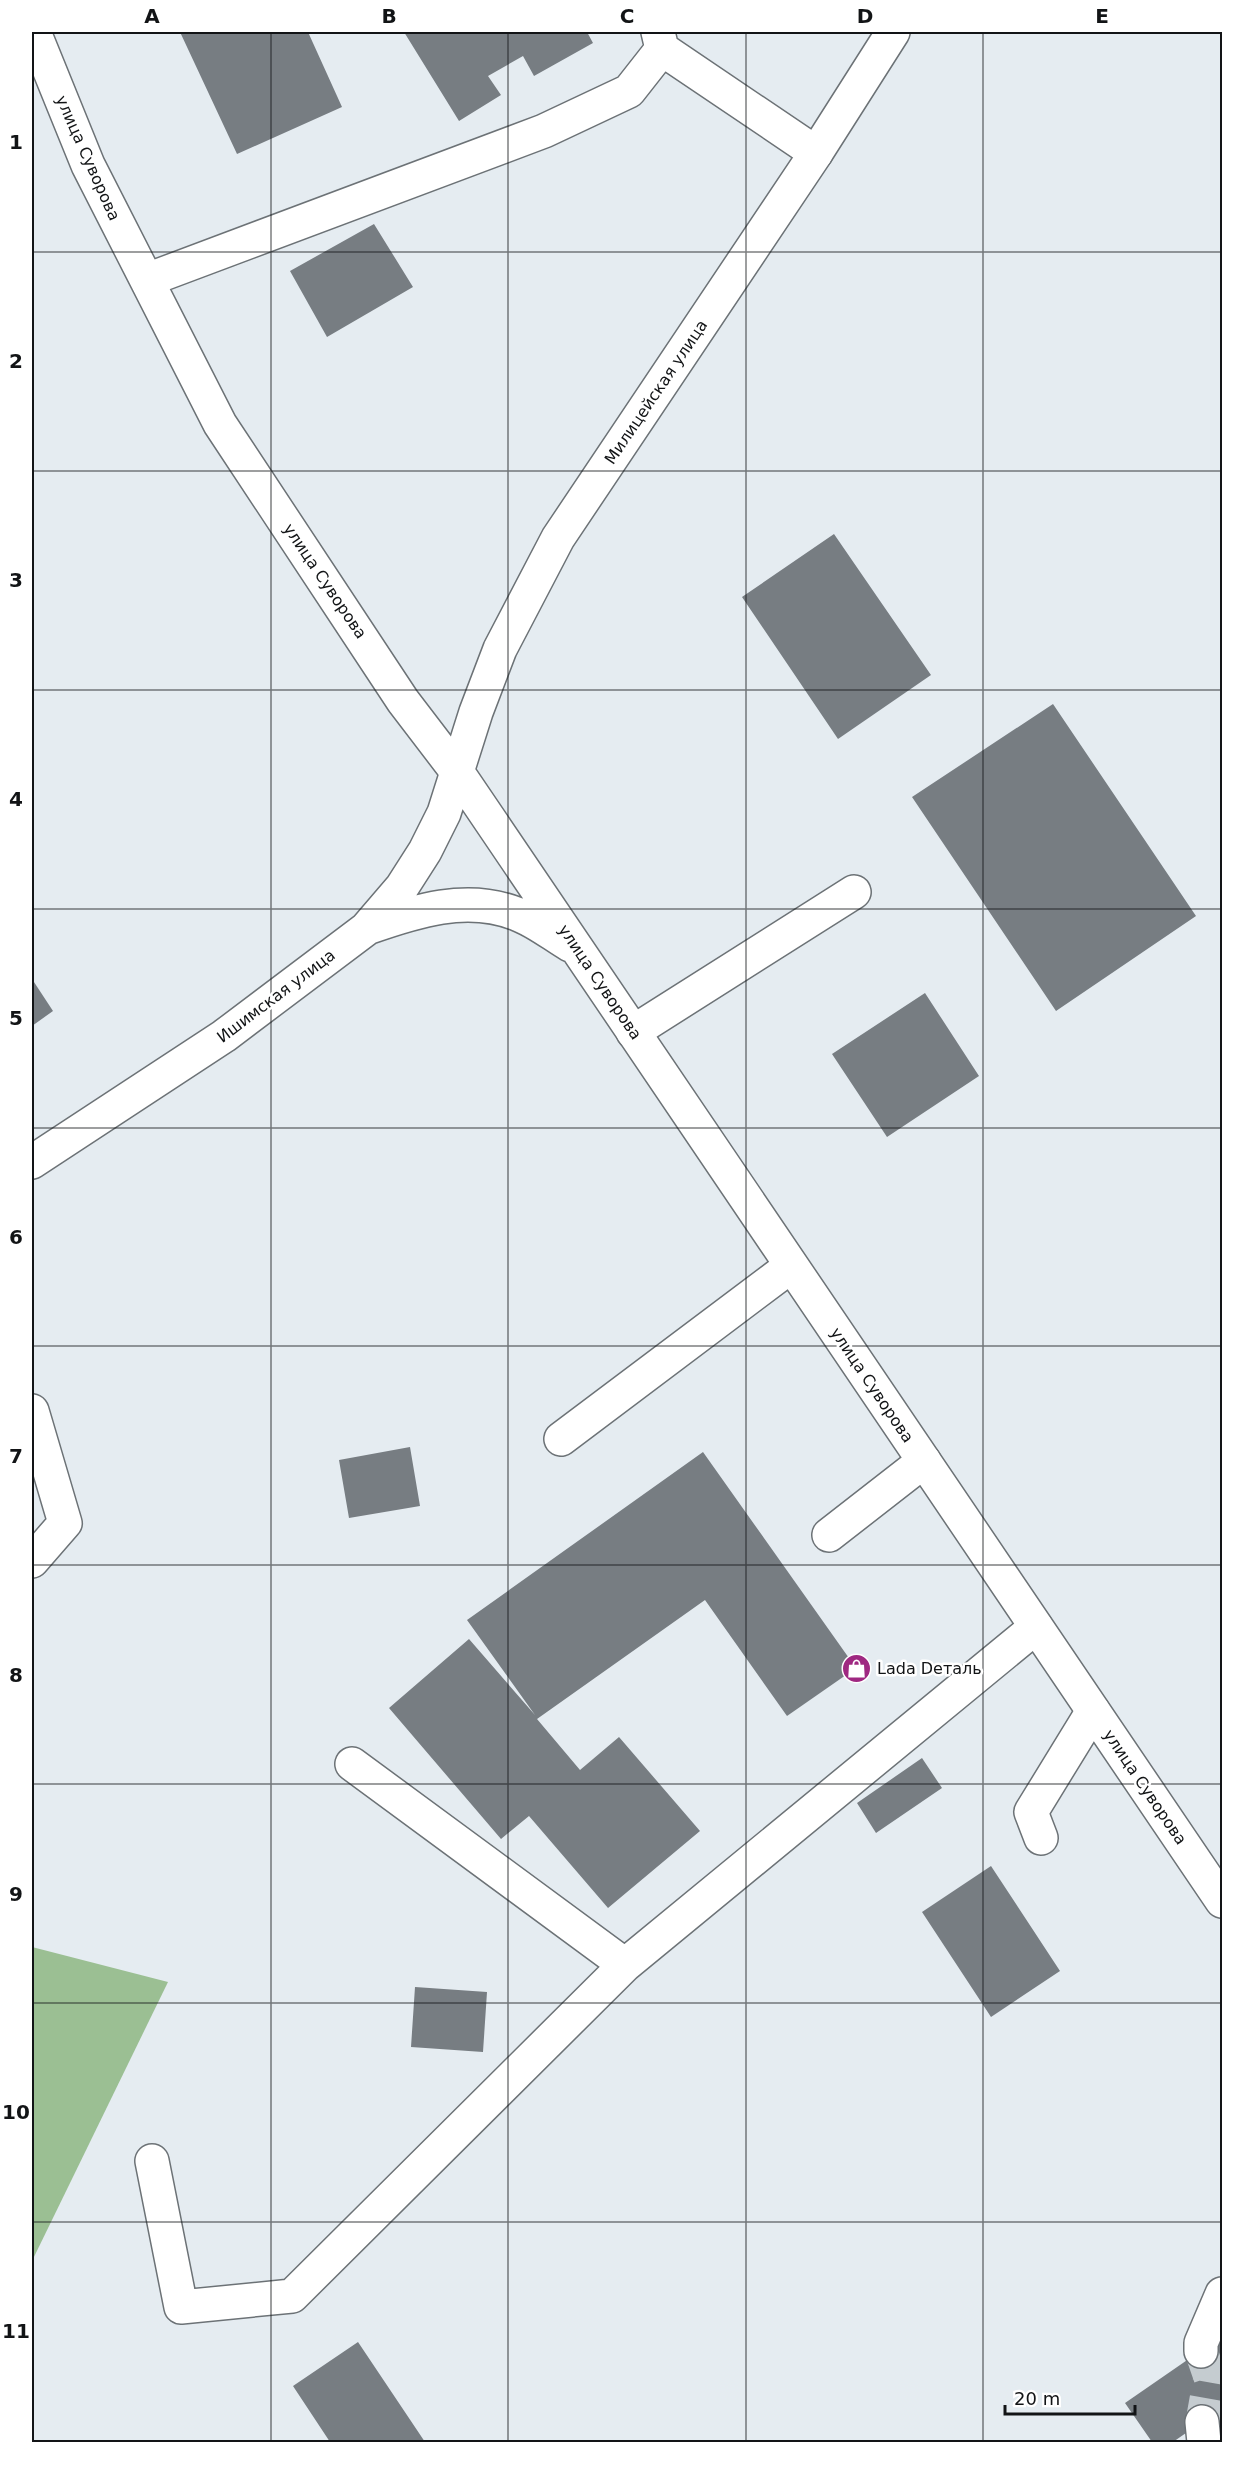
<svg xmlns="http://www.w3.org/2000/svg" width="1254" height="2474" font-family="'DejaVu Sans',sans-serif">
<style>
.forest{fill:#9bbf93}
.building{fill:#777d82}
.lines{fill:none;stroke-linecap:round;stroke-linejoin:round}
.minor-tunnel{stroke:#c5ccd0;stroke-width:33;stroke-dasharray:33 16;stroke-linecap:butt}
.minor-casing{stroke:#6c7276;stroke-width:36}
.major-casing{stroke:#6c7276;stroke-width:36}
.minor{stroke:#fff;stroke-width:33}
.major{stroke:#fff;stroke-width:33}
.grid{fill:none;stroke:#121416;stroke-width:1.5;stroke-opacity:0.55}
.labels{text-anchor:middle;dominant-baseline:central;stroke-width:5;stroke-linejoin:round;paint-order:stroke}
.street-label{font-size:16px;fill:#121416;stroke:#fff}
.poi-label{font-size:16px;fill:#121416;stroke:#fff;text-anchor:start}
.neatline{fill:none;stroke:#121416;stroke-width:2}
.grid-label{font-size:20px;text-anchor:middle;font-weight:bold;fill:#121416}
</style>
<rect width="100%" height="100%" fill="#e5ecf1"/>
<!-- forest -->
<path class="forest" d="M32 1947 168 1982 32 2261Z"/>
<!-- building -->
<path class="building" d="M180 32H308L342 107 237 154Z
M404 32H587L593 43 534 76 523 56 488 76 501 95 459 121Z
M374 224 413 287 327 337 290 271Z
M834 534 931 675 838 739 742 597Z
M1053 704 1196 916 1056 1011 912 797Z
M32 979 53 1011 32 1026Z
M925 993 979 1076 887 1137 832 1054Z
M410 1447 420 1506 349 1518 339 1460Z
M703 1452 856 1668 787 1716 705 1600 537 1719 580 1770 619 1737 700 1831 608 1908 529 1816 501 1839 389 1708 469 1639 535 1715 467 1620Z
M922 1758 942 1788 876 1833 857 1803Z
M991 1866 1060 1971 991 2017 922 1912Z
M415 1987 487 1992 483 2052 411 2047Z
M1222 2336V2408L1173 2442H1152L1125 2403Z
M358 2342 425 2442H330L293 2386Z"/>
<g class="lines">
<!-- minor-tunnel -->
<path class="minor-tunnel" d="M1201 2351 1210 2377 1202 2422"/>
<defs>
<path id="minor" d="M34 32 88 165 220 424 403 701 458 773
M662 49 816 153
M147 280 544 131 629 91 662 49 658 32
M633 1032 854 892
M32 1411 65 1523 32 1561
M561 1439 791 1266
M829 1535 924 1461
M352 1764 625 1965 1036 1627
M1041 1838 1031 1812 1093 1711
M152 2161 181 2307 292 2296 625 1965
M1201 2351V2343L1222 2294
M1202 2422 1204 2442"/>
<path id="major" d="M458 773 1222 1901
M367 928C415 911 467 894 517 914 536 921 553 935 570 945
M32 1162 224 1036 366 929 402 887 425 851 444 813 476 712 500 649 558 538 816 153 893 32"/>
</defs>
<!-- minor casing -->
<use href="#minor" class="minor-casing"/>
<!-- major casing -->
<use href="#major" class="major-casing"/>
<!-- minor -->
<use href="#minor" class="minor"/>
<!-- major -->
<use href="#major" class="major"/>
</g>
<!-- grid -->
<path class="grid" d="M271 32V2442M508 32V2442M746 32V2442M983 32V2442M32 252H1222M32 471H1222M32 690H1222M32 909H1222M32 1128H1222M32 1346H1222M32 1565H1222M32 1784H1222M32 2003H1222M32 2222H1222"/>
<!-- icons -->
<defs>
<symbol id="shop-disc" viewBox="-11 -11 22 22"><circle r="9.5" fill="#9f2881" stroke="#fff"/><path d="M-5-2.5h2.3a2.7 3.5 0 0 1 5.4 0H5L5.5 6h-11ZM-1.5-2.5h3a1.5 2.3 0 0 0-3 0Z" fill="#fff"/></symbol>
</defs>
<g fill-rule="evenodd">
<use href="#shop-disc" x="840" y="1652" width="33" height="33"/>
</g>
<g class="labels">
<!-- street labels -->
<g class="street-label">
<text transform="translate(88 158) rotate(66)">улица Суворова</text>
<text transform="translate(656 392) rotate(-56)">Милицейская улица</text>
<text transform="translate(325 581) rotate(56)">улица Суворова</text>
<text transform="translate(600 982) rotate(56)">улица Суворова</text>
<text transform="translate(276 996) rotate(-37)">Ишимская улица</text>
<text transform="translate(872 1385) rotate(56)">улица Суворова</text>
<text transform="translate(1145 1787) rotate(56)">улица Суворова</text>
</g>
<!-- poi labels -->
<g class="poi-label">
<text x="877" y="1668">Lada Dеталь</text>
</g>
</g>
<!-- border -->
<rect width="1254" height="2474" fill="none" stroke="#ffffff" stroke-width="66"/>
<!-- scale -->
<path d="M1005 2405v9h130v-9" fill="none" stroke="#121416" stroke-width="3"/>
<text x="1014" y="2405" font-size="18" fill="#121416" stroke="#ffffff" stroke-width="4.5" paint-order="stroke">20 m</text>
<rect x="33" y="33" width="1188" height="2408" class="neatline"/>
<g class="grid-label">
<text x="152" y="23">A</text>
<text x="389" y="23">B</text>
<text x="627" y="23">C</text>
<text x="865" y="23">D</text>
<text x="1102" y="23">E</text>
<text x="16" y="149">1</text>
<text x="16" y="368">2</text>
<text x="16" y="587">3</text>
<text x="16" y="806">4</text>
<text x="16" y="1025">5</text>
<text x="16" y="1244">6</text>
<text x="16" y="1463">7</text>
<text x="16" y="1682">8</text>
<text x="16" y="1901">9</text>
<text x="16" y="2119">10</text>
<text x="16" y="2338">11</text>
</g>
</svg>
